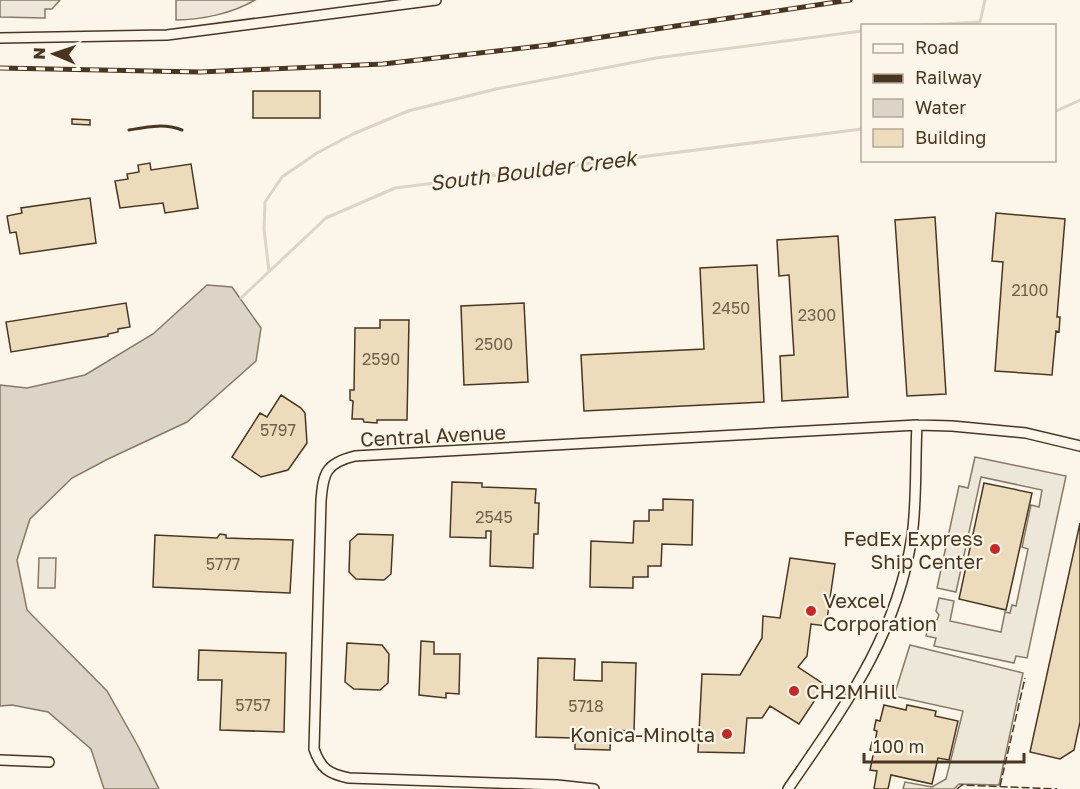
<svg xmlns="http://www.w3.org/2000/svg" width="1080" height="789" font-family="'Golos Text',sans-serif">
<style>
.green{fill:#ede6d9;stroke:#887966;stroke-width:1.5}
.parking{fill:#ede7d9;stroke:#887966;stroke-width:1.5}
.water{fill:#dcd4c6;stroke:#887966;stroke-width:1.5}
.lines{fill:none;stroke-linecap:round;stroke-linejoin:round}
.stream{stroke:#dcd4c6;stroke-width:3}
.building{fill:#ecdcbc;stroke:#4a3520;stroke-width:1.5}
.street-casing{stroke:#4a3520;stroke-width:12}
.street{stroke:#fbf6e9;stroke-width:9}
.rail-casing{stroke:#4a3520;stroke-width:5}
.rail{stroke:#fbf6e9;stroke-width:3;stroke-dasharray:9;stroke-linecap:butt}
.fence{stroke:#4a3520;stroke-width:1.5;stroke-dasharray:8 3;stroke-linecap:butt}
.wall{stroke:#4a3520;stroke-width:3}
.poi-dot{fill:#c62828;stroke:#fbf6e9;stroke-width:2}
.labels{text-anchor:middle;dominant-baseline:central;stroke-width:4.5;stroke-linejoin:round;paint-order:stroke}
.number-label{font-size:16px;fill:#725f47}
.street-label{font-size:20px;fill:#4a3520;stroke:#fbf6e9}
.poi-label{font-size:20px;fill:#4a3520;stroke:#fbf6e9;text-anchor:end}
.water-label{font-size:21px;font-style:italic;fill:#4a3520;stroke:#fbf6e9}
</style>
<rect width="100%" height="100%" fill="#fbf6e9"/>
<!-- green -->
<path class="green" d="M176 0H255C233 13 202 20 176 20Z
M39 558H56L55 588H38Z"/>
<!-- parking -->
<path class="parking" d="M0 0H60L52 9H45V18L0 17Z
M975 457 1066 476 1027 658 1016 656 1014 663 934 646 936 638 926 636 929 619 937 620 939 615 936 611 939 598 954 601 950 621 1001 632 1005 612 1010 613 1012 605 1016 606 1028 549 1022 547 1031 505 1039 507 1042 490 981 477 956 592 937 588 959 486 968 488Z
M910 645 1023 673 999 785 959 784 954 789H903L905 782 932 787 946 779 963 711 894 696Z"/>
<!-- water -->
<path class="water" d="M207 285 232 287 261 328 256 361 187 422 108 459 72 478 30 519 17 560 27 610 107 691 138 746 159 789H104L91 749 48 712 12 705 0 706V385L27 388 85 375 153 334Z"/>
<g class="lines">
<!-- stream -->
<path class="stream" d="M909 26 980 22 985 0
M1054 112 1080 100
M269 271 264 229 265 202 282 177 317 153 353 134 408 111 496 89 656 58 862 31
M241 298 326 218 395 188 862 129"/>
</g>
<!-- building -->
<path class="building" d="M253 91H320V118H253Z
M72 119 90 120V125L72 124Z
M150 163 151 170 191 164 198 208 165 213 163 203 120 208 115 181 128 179 127 174 139 172 138 165Z
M90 198 96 243 20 254 16 232 10 233 7 216 22 213 21 208Z
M996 213 1065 219 1057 317H1060L1059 332 1056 331 1052 375 995 371 1003 262 992 261Z
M935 217 946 394 907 396 895 220Z
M838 236 848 397 782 401 780 356 794 355 789 275 779 276 777 240Z
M757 265 764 402 584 411 581 355 704 349 700 268Z
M126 303 130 327 118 329V332L108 334V336L11 352 6 322Z
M524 303 528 382 464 385 461 306Z
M380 320H409L407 420H377V423L364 422 363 419H352L353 401 350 400V390H354L355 328H380Z
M281 395 301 408 305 413 307 443 288 470 261 477 232 457 260 413 267 417Z
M452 482 482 483V487L536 489 535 503H539L538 534H534L533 568 490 566 491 531H486V538L450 537Z
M984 483 1032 493 1006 610 959 599Z
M663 499 693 500 692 545 662 544 661 566H648V577H633V588L590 587 591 541 633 543 634 521H649V510H663Z
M1080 523V722L1074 750 1060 759 1030 752Z
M220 534 226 535V538L293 540 290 593 153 587 155 535 217 538Z
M358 534 393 535 391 574 384 580 356 579 349 572 350 541Z
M790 558 835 564 826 626 811 624 807 656 798 667 825 685 799 724 770 706 762 718H747L744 753 698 752 702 674 740 675 762 638 763 616 780 618Z
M421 641 434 642V654H460L459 694 446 693V698L419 695Z
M347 643 382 645 389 654 388 683 380 690 354 689 345 682Z
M199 650 286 653 284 732 220 730 222 680H198Z
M538 658 575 659 574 680 602 681V662L636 663 634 731 611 730 610 750 575 749V738L536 737Z
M884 705 906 710 907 705 936 711 935 716 958 721 949 760 938 758 932 784 891 775 888 789H874L877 771 870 770 874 751 870 750 872 742H875L877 731 874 730 876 720 880 721Z"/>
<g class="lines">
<defs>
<path id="street" d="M0 38 167 35 436 0
M0 760 49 762
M594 789 557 785 349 778C329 774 321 769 314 749L321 501C323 473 326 463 355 456L917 425 952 426 1026 433 1080 446
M788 789C844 707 897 636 912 536 917 501 915 460 917 425"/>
</defs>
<!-- street casing -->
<use href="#street" class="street-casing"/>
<!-- street -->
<use href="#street" class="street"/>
<defs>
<path id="rail" d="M0 68 200 72 383 64 549 45 850 0"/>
</defs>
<!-- rail casing -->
<use href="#rail" class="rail-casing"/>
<!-- rail -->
<use href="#rail" class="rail"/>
<!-- fence -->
<path class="fence" d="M1000 786 1025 678
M957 789 962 785 1057 789"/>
<!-- wall -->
<path class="wall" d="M129 130C147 127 164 123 182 130"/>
</g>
<!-- markers -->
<g class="poi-dot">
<circle cx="995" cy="549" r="6"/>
<circle cx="811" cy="611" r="6"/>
<circle cx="794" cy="691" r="6"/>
<circle cx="727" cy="734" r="6"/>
</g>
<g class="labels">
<!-- number labels -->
<g class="number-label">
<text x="1030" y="290">2100</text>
<text x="731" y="308">2450</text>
<text x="817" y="315">2300</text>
<text x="494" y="344">2500</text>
<text x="381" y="359">2590</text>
<text x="278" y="430">5797</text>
<text x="494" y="517">2545</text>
<text x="223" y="564">5777</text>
<text x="253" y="705">5757</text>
<text x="586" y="706">5718</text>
</g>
<!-- street labels -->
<g class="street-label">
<text transform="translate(433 435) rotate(-3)">Central Avenue</text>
</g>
<!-- poi labels -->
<g class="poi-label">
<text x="983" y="538">FedEx Express<tspan x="983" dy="23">Ship Center</tspan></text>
<text x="823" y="600" text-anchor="start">Vexcel<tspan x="823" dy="23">Corporation</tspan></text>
<text x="806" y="691" text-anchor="start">CH2MHill</text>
<text x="715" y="734">Konica-Minolta</text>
</g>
<!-- water labels -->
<g class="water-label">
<text transform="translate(533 170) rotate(-7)">South Boulder Creek</text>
</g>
</g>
<!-- legend -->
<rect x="861" y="24" width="195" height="138" fill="#fbf6e9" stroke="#b4a999" stroke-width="1.5"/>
<rect x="873" y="44" width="30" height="9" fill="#fbf6e9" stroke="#b4a999" stroke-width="1.5"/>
<text x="915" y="54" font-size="18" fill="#4a3520">Road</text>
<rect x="873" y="74" width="30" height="9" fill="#4a3520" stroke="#b4a999" stroke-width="1.5"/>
<text x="915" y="84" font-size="18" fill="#4a3520">Railway</text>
<rect x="873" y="99" width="30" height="18" fill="#dcd4c6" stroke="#b4a999" stroke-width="1.5"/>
<text x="915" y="114" font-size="18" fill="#4a3520">Water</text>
<rect x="873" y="129" width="30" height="18" fill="#ecdcbc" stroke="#b4a999" stroke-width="1.5"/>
<text x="915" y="144" font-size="18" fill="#4a3520">Building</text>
<!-- north arrow -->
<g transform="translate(54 54) rotate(272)" stroke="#fbf6e9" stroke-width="4.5" paint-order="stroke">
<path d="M0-4.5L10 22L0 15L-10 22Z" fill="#4a3520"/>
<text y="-9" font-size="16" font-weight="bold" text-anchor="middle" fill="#4a3520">N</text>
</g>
<!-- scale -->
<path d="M864 753v9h160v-9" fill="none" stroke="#4a3520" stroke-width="3"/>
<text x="873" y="753" font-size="18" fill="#4a3520" stroke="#fbf6e9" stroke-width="4.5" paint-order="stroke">100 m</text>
</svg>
